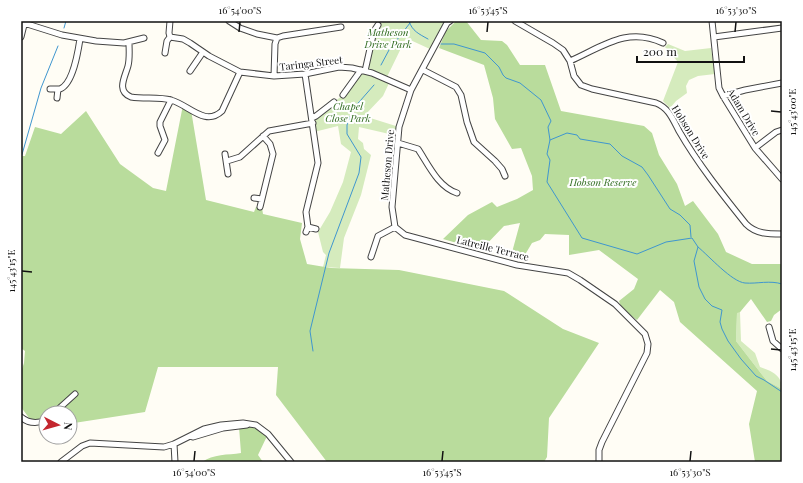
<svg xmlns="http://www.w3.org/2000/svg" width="803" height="483" font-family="'Playfair Display',serif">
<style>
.green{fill:#d5ebbd}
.forest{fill:#b9dc9c}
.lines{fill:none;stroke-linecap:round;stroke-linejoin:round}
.stream{stroke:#3f96cf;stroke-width:1}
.minor-casing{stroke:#444;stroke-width:7}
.minor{stroke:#fff;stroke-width:5}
.ticks{fill:none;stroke:#111;stroke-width:1.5}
.labels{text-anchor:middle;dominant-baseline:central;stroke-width:4;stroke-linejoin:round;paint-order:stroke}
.park-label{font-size:10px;font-style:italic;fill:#2f6b1f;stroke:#fff}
.street-label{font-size:10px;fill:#111;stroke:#fff}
.neatline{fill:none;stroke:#111;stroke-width:1.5}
.ticks-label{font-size:10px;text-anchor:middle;fill:#111}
</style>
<rect width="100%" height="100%" fill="#fffdf5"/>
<!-- green -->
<path class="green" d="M385 21H450L432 50 406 38 386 79 390 81 383 96 364 116 399 127 398 136 359 127 358 139 363 143 364 149 371 155 361 195 344 238 340 268 323 267 326 255 323 252 318 232 330 212 343 182 351 152 341 144 338 126 314 132 312 118 316 116 343 95 358 75 365 71 378 25Z
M668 44 685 51 711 48 715 74 698 76 689 80 686 86 687 93 676 101 670 108 663 101 678 62 665 47Z
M710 274 743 308 740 312 741 341 755 353 760 367C772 371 782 375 782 389L767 381 736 341 737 313Z"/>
<!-- forest -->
<path class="forest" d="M456 21H466L481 40 502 41 507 45 520 65H545L561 111 644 126 652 133 659 155 677 184 685 206 693 201 718 234 726 252 752 264H782V309L774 315 771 321 767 322 751 299 740 312 737 313 736 341 767 381 782 389V462H755L749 424 757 391 680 322 674 302 660 290 637 320 622 309 619 301 634 289 638 279 599 250 569 255V235L545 234 540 240 532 243 523 258 511 256 520 223 504 226 481 250 443 239 468 215 492 202 497 207 517 199 533 190 532 176 521 148 512 149 495 119 493 98 484 65 439 48 446 31Z
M183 105 191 110 206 200 254 212 256 207 262 208 263 214 302 223 300 239 307 264 331 268 399 270 504 291 563 329 599 343 549 418 547 457 544 462H327L276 395 278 367H158L145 412 74 423 70 417V413H46V418L32 422 21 407V372L24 363 25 351 21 348V156H25L35 127 61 134 86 111 120 164 153 188 166 191Z
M250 424 268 434 258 455 263 462H202C213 454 228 455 241 453L239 427Z"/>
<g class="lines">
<!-- stream -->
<path class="stream" d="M409 21C412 31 419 34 428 39
M64 28 66 21
M441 44H454L485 53 499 67 503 75 506 78 520 83 541 100 551 121 548 127 550 140 547 154 550 160 547 182 582 238 637 254 666 242 692 238 698 247 694 261 699 287 705 299 712 306 722 310 720 322 722 329 728 341 741 359 756 376 764 380 782 392
M381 65 389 50 410 23
M550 140 567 133 577 135 580 139 610 144 622 156 642 167 648 175 670 209 680 215 690 225 691 237
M21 158 41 88 58 46
M698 247C709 256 732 282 745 283 757 284 770 280 782 284
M313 351 310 331 329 253 359 173 361 157 347 134V125L353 109 374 85"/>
<defs>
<path id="minor" d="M170 21 169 33 170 37 183 39 190 43 209 56 240 72 274 76 305 74 339 67 352 68 372 73 411 90
M229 21 240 28 257 34 277 38 283 36 341 27
M515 21 553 43 563 50 570 61 574 76 581 85 592 89 656 103C669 108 673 120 679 131 698 164 722 194 746 224 756 234 768 234 782 234
M712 21 719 88 723 96 755 148 782 179
M24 23 62 35 96 41 124 43 144 38
M21 37 25 21
M714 37 782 28
M129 42C129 50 130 58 128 66 125 77 116 91 131 97 144 99 159 97 171 100 189 105 205 127 222 111L240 72
M165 53 167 41 170 37
M570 61C602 47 627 26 663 43
M423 70 456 87 461 95 467 122 474 142 495 161 502 169 505 176
M190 71 203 52
M365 71 374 31 378 25
M305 74 318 163 306 212 308 227 306 232
M274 76 275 44 277 38
M50 89H60C73 84 78 52 80 39
M343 95 361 70
M723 96 745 90 782 83
M57 98 58 89
M312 118 316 116 334 102
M398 143 418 149C428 164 438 187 457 193
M755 148 776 132 782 130
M158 153 165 140 160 126V122L171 100
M225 154 228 174
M227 161 240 157 269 131 313 123
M254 198 262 199
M260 207 273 154 270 144 263 136
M308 227 316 229
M395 227 405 235 517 265 568 273 580 280 615 304 645 334 648 344 647 353 602 442 599 450V462
M395 227 392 207 399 127 411 90 447 23 450 21
M371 257 378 236 395 227
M769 327 773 341 782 349
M54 413 75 394
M21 417C28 423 37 424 46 420
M193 437 223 428 247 425
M174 444 175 462
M61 462 82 446 90 443 164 447 174 444 204 429 221 425 243 423 256 425 268 434 291 462"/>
</defs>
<!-- minor casing -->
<use href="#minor" class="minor-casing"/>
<!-- minor -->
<use href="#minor" class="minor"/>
</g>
<!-- ticks -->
<path class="ticks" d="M239 32 240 22M487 32 488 22M735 32 736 22M771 111 781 112M22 271 32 272M771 349 781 350M194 461 195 451M442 461 443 451M690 461 691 451"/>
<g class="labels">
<!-- park labels -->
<g class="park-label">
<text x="388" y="32">Matheson<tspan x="388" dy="12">Drive Park</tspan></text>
<text x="348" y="106">Chapel<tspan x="348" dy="12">Close Park</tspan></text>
<text x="603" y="182">Hobson Reserve</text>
</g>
<!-- street labels -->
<g class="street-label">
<text transform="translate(311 63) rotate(-7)">Taringa Street</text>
<text transform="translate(744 112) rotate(59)">Adam Drive</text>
<text transform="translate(691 132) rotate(58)">Hobson Drive</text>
<text transform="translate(387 165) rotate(-85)">Matheson Drive</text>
<text transform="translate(493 248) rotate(14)">Latreille Terrace</text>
</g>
</g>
<!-- border -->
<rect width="803" height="483" fill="none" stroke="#ffffff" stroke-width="44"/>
<!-- north arrow -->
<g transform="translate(58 425) rotate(96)"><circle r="19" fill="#ffffff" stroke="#a0a0a0"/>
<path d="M0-3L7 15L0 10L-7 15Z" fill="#c4262e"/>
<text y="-6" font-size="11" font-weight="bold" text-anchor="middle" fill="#111111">N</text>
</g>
<!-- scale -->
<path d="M637 56v6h107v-6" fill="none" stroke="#111111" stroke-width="2"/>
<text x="643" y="56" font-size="12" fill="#111111" stroke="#ffffff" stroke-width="3" paint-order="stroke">200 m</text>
<rect x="22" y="22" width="759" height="439" class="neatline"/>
<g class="ticks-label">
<text x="240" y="14">16°54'00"S</text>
<text x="488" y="14">16°53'45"S</text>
<text x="736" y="14">16°53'30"S</text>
<text transform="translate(792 112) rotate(-90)" y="4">145°43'00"E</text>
<text transform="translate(11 271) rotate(-90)" y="4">145°43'15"E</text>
<text transform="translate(792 350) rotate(-90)" y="4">145°43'15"E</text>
<text x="194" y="476">16°54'00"S</text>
<text x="442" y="476">16°53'45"S</text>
<text x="690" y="476">16°53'30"S</text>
</g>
</svg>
